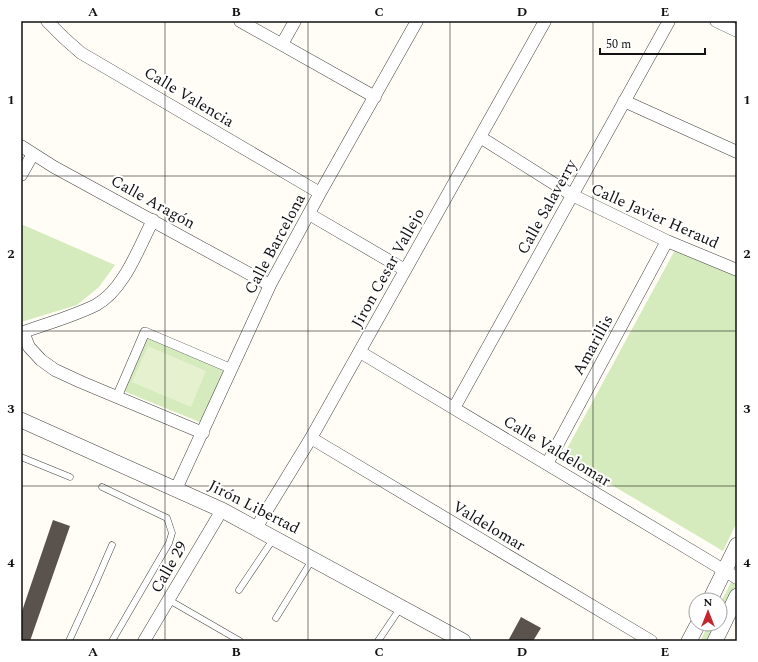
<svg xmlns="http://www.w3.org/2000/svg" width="758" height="662" font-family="Spectral,serif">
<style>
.green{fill:#d5ebbd}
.pitch{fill:#e6f2cf}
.building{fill:#5a524d}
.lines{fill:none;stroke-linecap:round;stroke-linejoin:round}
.service-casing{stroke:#444;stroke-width:7}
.pedestrian-casing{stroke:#444;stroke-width:10}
.minor-casing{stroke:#444;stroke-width:13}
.tertiary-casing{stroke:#444;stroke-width:16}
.service{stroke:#fff;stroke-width:6}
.pedestrian{stroke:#fff;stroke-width:9}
.minor{stroke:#fff;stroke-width:12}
.tertiary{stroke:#fff;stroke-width:15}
.grid{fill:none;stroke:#111;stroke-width:1;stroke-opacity:0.55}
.labels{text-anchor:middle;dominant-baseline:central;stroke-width:4;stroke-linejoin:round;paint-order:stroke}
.street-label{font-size:16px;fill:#111;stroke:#fff}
.neatline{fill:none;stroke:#111;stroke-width:1.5}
.grid-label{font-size:13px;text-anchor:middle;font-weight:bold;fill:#111}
</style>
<rect width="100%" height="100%" fill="#fffdf5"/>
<!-- green -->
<path class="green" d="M21 224 115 265 99 287 77 305 21 322Z
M675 250 737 277V522L723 551 563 456Z
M146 334 227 368 202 423 121 390Z
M733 579 737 583V585L720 619V603Z
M709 624H717L709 641H700Z"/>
<!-- pitch -->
<path class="pitch" d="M148 346 206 371 191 407 132 382Z"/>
<!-- building -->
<path class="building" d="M53 520 70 526 30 641H21V614Z
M521 617 541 628 533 641H508Z"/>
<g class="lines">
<defs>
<path id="service" d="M21 457 70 477
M102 487 167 518 172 533 169 543 112 641
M239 590 274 538
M169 600 240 641
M276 618 312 560
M69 641 96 582 112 545
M378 641 401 607"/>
<path id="pedestrian" d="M117 397 145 332 232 369"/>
<path id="minor" d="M47 21 64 38 81 53 320 193
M240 21 375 97
M716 21 737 31
M282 44 295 21
M624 101 737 152
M480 137 572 195 667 241 737 270
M21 146 54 167 270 285
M21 175 33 154
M309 214 405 270
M23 332 29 347 41 360 55 370 81 382 203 433
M21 333C45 324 72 317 96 305 124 290 139 247 153 220
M360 352 737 578
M454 408 669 21
M311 438 651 641
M547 464 667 241
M176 489 270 285 320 193 417 21
M256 528 311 438 545 21
M144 641 222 510"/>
<path id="tertiary" d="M21 420 222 510 463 641
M710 600 737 545
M689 641 698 624
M715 641 737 596"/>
</defs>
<!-- service casing -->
<use href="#service" class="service-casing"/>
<!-- pedestrian casing -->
<use href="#pedestrian" class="pedestrian-casing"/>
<!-- minor casing -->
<use href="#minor" class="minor-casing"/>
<!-- tertiary casing -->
<use href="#tertiary" class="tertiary-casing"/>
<!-- service -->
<use href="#service" class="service"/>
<!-- pedestrian -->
<use href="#pedestrian" class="pedestrian"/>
<!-- minor -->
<use href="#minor" class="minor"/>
<!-- tertiary -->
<use href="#tertiary" class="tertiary"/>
</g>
<!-- grid -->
<path class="grid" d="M165 21V641M308 21V641M450 21V641M593 21V641M21 176H737M21 331H737M21 486H737"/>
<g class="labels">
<!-- street labels -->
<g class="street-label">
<text transform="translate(189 97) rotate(31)">Calle Valencia</text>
<text transform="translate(153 202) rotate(29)">Calle Aragón</text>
<text transform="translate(547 207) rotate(-61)">Calle Salaverry</text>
<text transform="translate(655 216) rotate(24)">Calle Javier Heraud</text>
<text transform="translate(275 244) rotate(-62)">Calle Barcelona</text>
<text transform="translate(388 268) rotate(-61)">Jiron Cesar Vallejo</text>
<text transform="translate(593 345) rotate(-61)">Amarillis</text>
<text transform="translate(557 451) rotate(31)">Calle Valdelomar</text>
<text transform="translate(254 507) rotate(27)">Jirón Libertad</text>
<text transform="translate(489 526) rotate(31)">Valdelomar</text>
<text transform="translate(169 567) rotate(-60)">Calle 29</text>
</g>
</g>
<!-- border -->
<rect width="758" height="662" fill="none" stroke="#ffffff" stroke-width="44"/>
<!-- north arrow -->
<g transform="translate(708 612)"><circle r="19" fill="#ffffff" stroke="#a0a0a0"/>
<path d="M0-3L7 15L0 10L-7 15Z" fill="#c4262e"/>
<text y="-6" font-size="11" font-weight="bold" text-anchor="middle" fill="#111111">N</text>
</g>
<!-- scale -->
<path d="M600 48v6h105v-6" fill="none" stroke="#111111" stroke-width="2"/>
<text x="606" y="48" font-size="12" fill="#111111" stroke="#ffffff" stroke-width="3" paint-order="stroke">50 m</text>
<rect x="22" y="22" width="714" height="618" class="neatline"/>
<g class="grid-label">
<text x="93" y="16">A</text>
<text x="236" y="16">B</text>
<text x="379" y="16">C</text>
<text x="522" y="16">D</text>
<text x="665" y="16">E</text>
<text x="11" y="104">1</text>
<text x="747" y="104">1</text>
<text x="11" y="258">2</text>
<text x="747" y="258">2</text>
<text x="11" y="413">3</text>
<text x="747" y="413">3</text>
<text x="11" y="567">4</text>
<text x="747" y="567">4</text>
<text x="93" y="656">A</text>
<text x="236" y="656">B</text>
<text x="379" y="656">C</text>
<text x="522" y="656">D</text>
<text x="665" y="656">E</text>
</g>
</svg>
